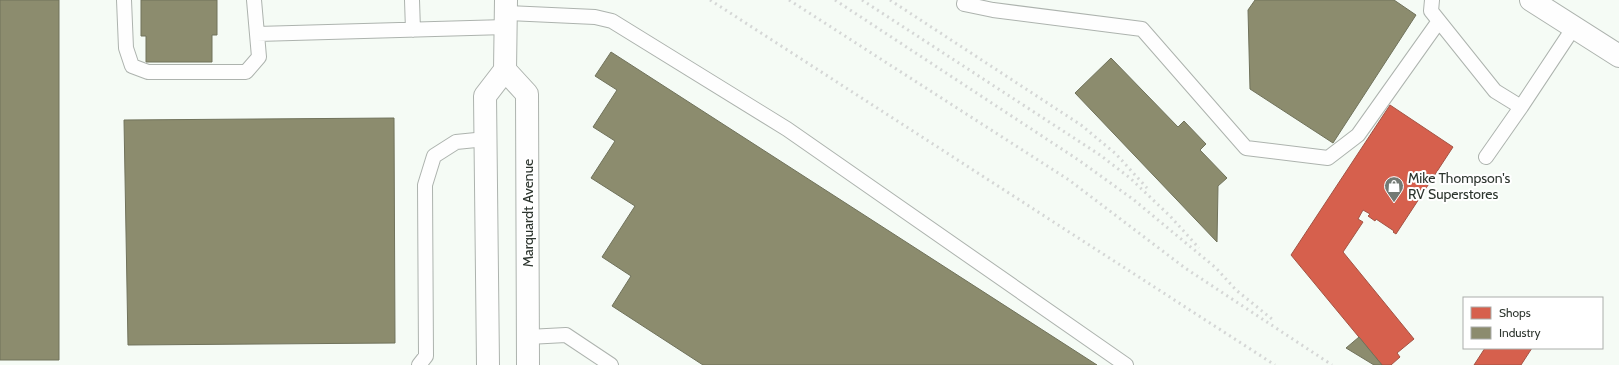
<svg xmlns="http://www.w3.org/2000/svg" width="1619" height="365" font-family="Cabin,sans-serif">
<style>
.shops{fill:#d6604d;stroke:#a35344}
.industry{fill:#8c8c6e;stroke:#70725b}
.lines{fill:none;stroke-linecap:round;stroke-linejoin:round}
.lane-casing{stroke:#adb3ae;stroke-width:16}
.secondary-casing{stroke:#adb3ae;stroke-width:24}
.lane{stroke:#fefefe;stroke-width:14}
.secondary{stroke:#fefefe;stroke-width:22}
.rail{stroke:#d5d7d6;stroke-width:3;stroke-dasharray:2 4;stroke-linecap:butt}
.labels{text-anchor:middle;dominant-baseline:central;stroke-width:4;stroke-linejoin:round;paint-order:stroke}
.poi-label{font-size:14px;fill:#2d352e;stroke:#fff;text-anchor:start}
.street-label{font-size:14px;fill:#2d352e;stroke:#fff}
</style>
<rect width="100%" height="100%" fill="#f5fbf5"/>
<!-- shops -->
<path class="shops" d="M1390 105 1453 147 1396 234 1393 232 1394 231 1376 219 1375 221 1368 216 1370 214 1363 210 1358 219 1363 222 1343 252 1414 339 1397 353 1400 357 1391 365H1382L1291 255Z
M1485 348H1532L1521 365H1474Z"/>
<!-- industry -->
<path class="industry" d="M0 0H59V360H0Z
M141 0H217V35H212V62H146V36H141Z
M1255 0H1394L1416 15 1333 143 1250 89 1248 10Z
M611 52 1097 365H703L612 306 631 276 602 257 635 206 591 178 615 141 593 127 617 90 595 76Z
M1111 58 1178 127 1184 121 1206 144 1200 150 1227 178 1218 186 1217 242 1075 93Z
M394 118 395 343 128 345 124 120Z
M1359 337 1382 365H1374L1346 348Z"/>
<g class="lines">
<defs>
<path id="lane" d="M124 0 126 48 132 66 148 72H246L259 57 254 0
M412 0 413 30
M965 0 964 4 993 10 1142 29 1246 148 1328 158 1358 135 1439 21
M1432 0 1431 11 1495 91 1521 107
M506 13 595 17 612 21 787 129 1126 365
M257 34 506 27
M1486 157 1521 107 1574 27
M528 337 566 335 611 365
M419 365 426 356 425 185 434 156 456 142 486 139"/>
<path id="secondary" d="M1531 0 1619 56
M505 70 527 94 528 365
M488 365 485 96 505 70 506 0"/>
</defs>
<!-- lane casing -->
<use href="#lane" class="lane-casing"/>
<!-- secondary casing -->
<use href="#secondary" class="secondary-casing"/>
<!-- lane -->
<use href="#lane" class="lane"/>
<!-- secondary -->
<use href="#secondary" class="secondary"/>
<!-- rail -->
<path class="rail" d="M710 0 1275 365
M789 0 1069 180 1185 268 1332 365
M835 0 1080 161 1134 200 1216 268 1236 290 1272 319
M862 0 1100 155 1130 178 1170 216 1199 248
M890 0 1081 125 1116 154 1147 188"/>
</g>
<!-- icons -->
<defs>
<symbol id="shop-pin" viewBox="-11 -11 22 30"><path d="M0 17L-7.5 6A9.5 9.5 0 1 1 7.5 6Z" fill="#737a74" stroke="#fff"/><path d="M-5-2.5h2.3a2.7 3.5 0 0 1 5.4 0H5L5.5 6h-11ZM-1.5-2.5h3a1.5 2.3 0 0 0-3 0Z" fill="#fff"/></symbol>
</defs>
<g fill-rule="evenodd">
<use href="#shop-pin" x="1383" y="175" width="22" height="30"/>
</g>
<g class="labels">
<!-- poi labels -->
<g class="poi-label">
<text x="1408" y="178">Mike Thompson's<tspan x="1408" dy="16">RV Superstores</tspan></text>
</g>
<!-- street labels -->
<g class="street-label">
<text transform="translate(528 213) rotate(-90)">Marquardt Avenue</text>
</g>
</g>
<!-- legend -->
<rect x="1463" y="297" width="140" height="52" fill="#ffffff" stroke="#abaeab"/>
<rect x="1471" y="307" width="20" height="12" fill="#d6604d" stroke="#abaeab"/>
<text x="1499" y="317" font-size="12" fill="#2d352e">Shops</text>
<rect x="1471" y="327" width="20" height="12" fill="#8c8c6e" stroke="#abaeab"/>
<text x="1499" y="337" font-size="12" fill="#2d352e">Industry</text>
</svg>
